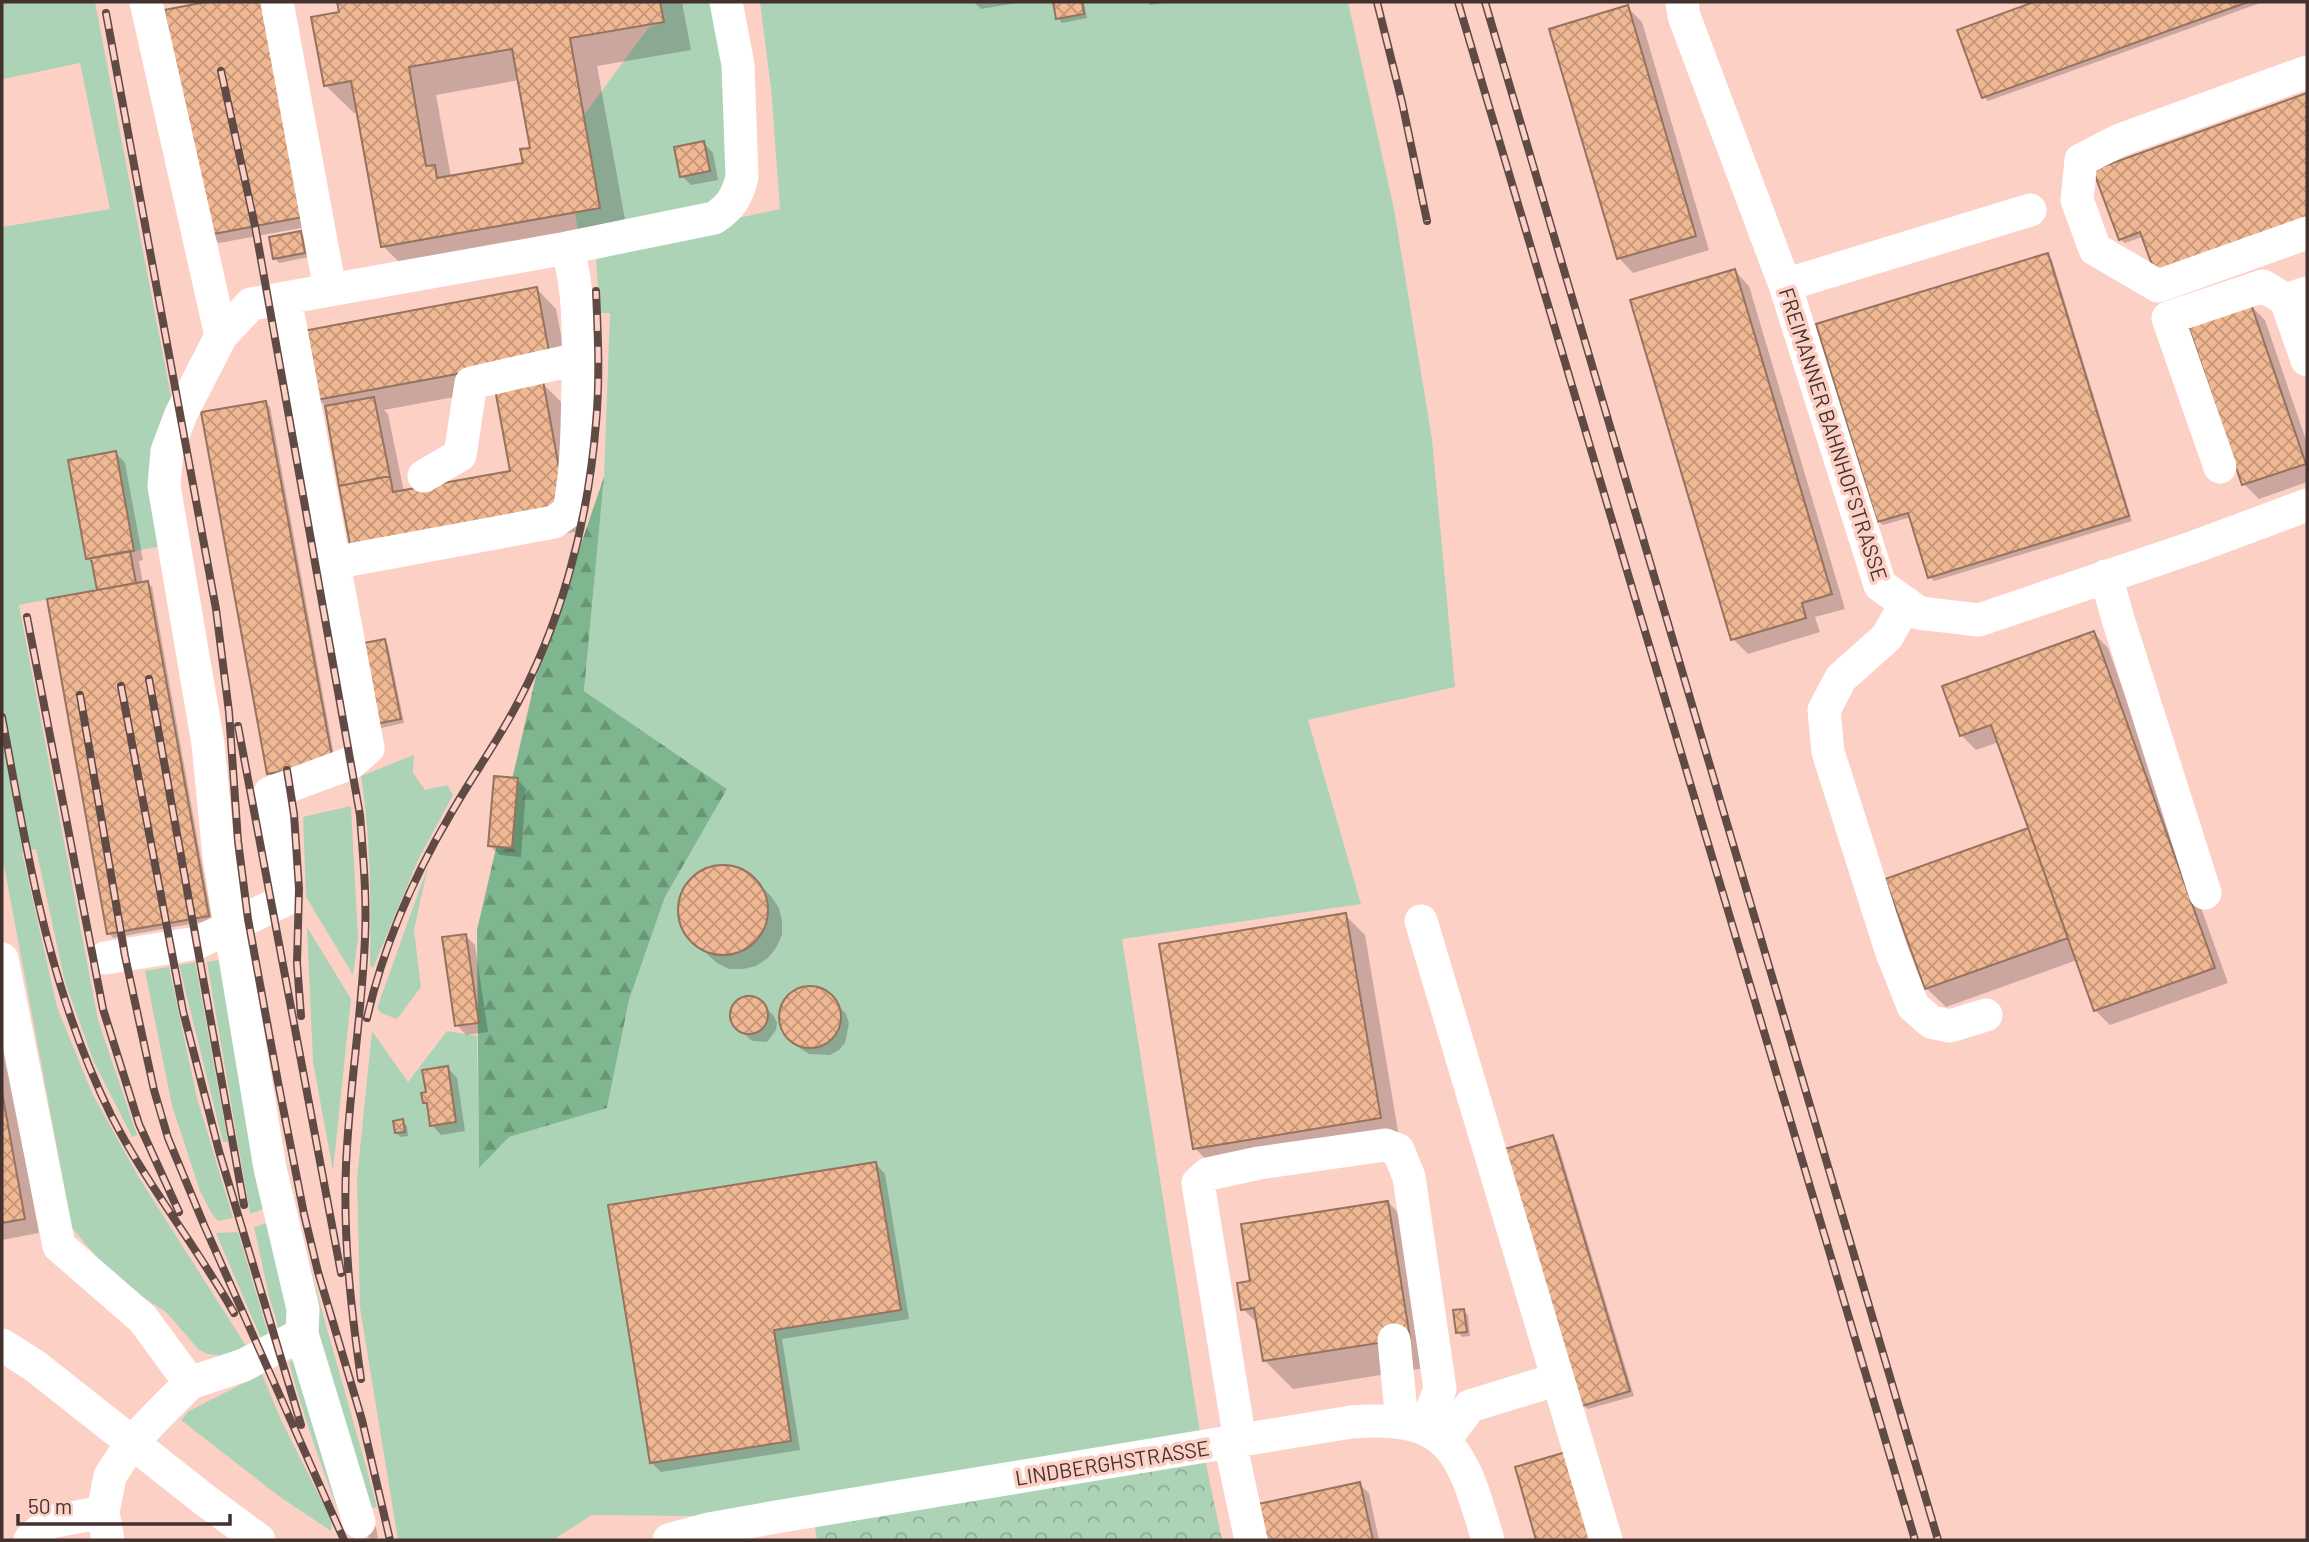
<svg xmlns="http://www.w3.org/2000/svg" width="2309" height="1542" font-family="Barlow,sans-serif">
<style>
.green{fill:#add3b7}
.forest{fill:url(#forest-firs)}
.park{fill:url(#park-crowns)}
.shadow{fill:#0003;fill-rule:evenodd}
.building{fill:url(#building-cross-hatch);stroke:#95735e;stroke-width:2;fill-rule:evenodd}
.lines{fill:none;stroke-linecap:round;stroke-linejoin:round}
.minor{stroke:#fff;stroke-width:33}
.rail-casing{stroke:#604a45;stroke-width:8}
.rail{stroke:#fdd0c6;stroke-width:5;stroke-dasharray:16;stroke-linecap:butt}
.labels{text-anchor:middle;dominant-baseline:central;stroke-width:7;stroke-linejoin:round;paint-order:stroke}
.street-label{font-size:21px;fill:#42312d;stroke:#fdd0c6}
</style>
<defs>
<pattern id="forest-firs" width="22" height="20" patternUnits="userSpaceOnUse" patternTransform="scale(1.75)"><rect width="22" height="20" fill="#7eb78f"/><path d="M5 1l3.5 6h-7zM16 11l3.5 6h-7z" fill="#699575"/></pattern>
<pattern id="park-crowns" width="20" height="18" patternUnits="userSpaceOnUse" patternTransform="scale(1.75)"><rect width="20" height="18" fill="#add3b7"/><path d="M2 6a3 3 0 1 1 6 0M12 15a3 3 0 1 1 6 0" fill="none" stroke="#8eac95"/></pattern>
<pattern id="building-cross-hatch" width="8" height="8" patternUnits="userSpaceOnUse" patternTransform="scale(1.75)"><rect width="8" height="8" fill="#f0b793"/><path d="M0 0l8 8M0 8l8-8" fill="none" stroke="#c49578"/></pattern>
</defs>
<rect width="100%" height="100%" fill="#fdd0c6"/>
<!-- green -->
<path class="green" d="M2 2H95L173 407 163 546 134 551 116 452 68 460 85 559 91 558 97 590 19 605 98 1020 137 1135 132 1137 94 1062 65 982 36 849 22 852 57 1007 92 1093 138 1176 248 1349 223 1356 208 1354 199 1350 166 1312 143 1297 100 1261 72 1228 2 855V227L110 209 80 63 3 79Z
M660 2H720L735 118 723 203 579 237 575 212 600 207 584 115 649 27 664 22Z
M760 2H1348L1394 209 1432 439 1455 687 1308 720 1361 904 1122 939 1202 1445 776 1517 592 1515 553 1540H398L360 1308 357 1178 372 1031 408 1082 447 1031 477 1036 479 1167 509 1137 607 1108 629 1000 665 897 727 789 584 691 604 477 610 313H600L596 261 600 247 780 209 771 88Z
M414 755 413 773 425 790 447 785 453 795 418 860 373 968 370 965C371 901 371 839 361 776Z
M351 806 358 938 353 975 306 897 303 817Z
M428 866 414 930 421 987 397 1019 381 1013 377 1008Z
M307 927 351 999 333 1171 313 1062Z
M247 940C263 1031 276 1123 297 1213 320 1312 351 1409 377 1507L361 1510 336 1432 289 1203Z
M222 959 266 1205 261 1210 250 1214 207 962Z
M195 962 228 1142H223L179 965Z
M169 967 197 1098 233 1218 218 1221 212 1214 200 1191 172 1106 145 971Z
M266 1223 291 1310 281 1336 269 1296 254 1227Z
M238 1232 270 1340 263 1343 216 1233Z
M298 1357 344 1525C323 1472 304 1418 289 1362Z
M262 1374 281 1420 332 1521 331 1531 280 1497 181 1420 189 1411Z"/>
<!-- forest -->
<path class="forest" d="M604 477 584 691 727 789 665 897 629 1000 607 1108 509 1137 479 1168 477 930 537 672Z"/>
<!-- park -->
<path class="park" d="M1202 1445 1222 1540H817L813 1516Z"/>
<!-- shadow -->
<path class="shadow" d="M216 2H269L312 226 219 243 210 234 166 11Z
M339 2H682L691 50 597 66 628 236 411 274 383 246 359 112 354 113 325 85 341 14ZM519 80 532 149 525 164 451 177 436 95Z
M974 2H1022L981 9Z
M1055 2H1084L1087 18 1062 23 1058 18Z
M1147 2H1169L1150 5Z
M2039 2H2263L1988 101 1984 97 1959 31Z
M1627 7 1642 22 1709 250 1633 273 1619 258Z
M2307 95V227L2142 237 2125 243 2120 239 2095 171Z
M704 143 713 153 718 180 691 185 682 176Z
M300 233 305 237 309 257 279 263 275 258Z
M2048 255 2052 260 2132 521 1934 581 1930 577 1911 517 1883 525 1878 521Z
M1735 271 1749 286 1845 609 1815 617 1820 632 1748 654 1733 639Z
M537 289 556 309 569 376 540 381 561 402 585 530 372 569 327 408 318 399ZM497 389 512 472 404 492 388 414 384 410Z
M2251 306 2265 320 2307 443V482L2259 499 2244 484Z
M265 402 270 407 336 766 273 777 268 773Z
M116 453 125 463 143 560 139 561 143 584 148 583 152 587 212 920 113 938 109 933 99 591 94 565 87 558Z
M2094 633 2108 648 2228 983 2110 1025 2095 1010 2077 960 1946 1007 1926 988 1888 880 2030 829 1999 742 1976 750 1961 735Z
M384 641 388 645 404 723 381 728 361 645Z
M517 779 526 789 521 857 500 855 490 846Z
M718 866 732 867 745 872 771 896 779 908 782 921V935L776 948 768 958 756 966 743 969H729L717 963 690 939 683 928 679 914 680 901 685 888 693 877 705 870Z
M1345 915 1365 935 1399 1137 1214 1168 1195 1148Z
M466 936 475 945 488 1032 466 1035 457 1025Z
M810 988 820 990 829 995 846 1014 849 1023 845 1043 839 1050 830 1055 809 1054 801 1049 784 1031 781 1011 785 1001 801 989Z
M750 998 763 1005 774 1016 777 1023 776 1030 767 1042 752 1041 735 1026 732 1019 733 1011 743 1000Z
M2 1034 39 1233 2 1240Z
M448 1068 457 1078 465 1131 441 1135 432 1125 429 1107 424 1102 428 1094Z
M402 1121 407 1126 408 1136 401 1137 396 1133Z
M1553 1137 1557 1141 1634 1396 1588 1409 1583 1405Z
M876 1164 885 1174 909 1319 782 1339 800 1450 661 1472 651 1462Z
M1388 1202 1416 1231 1437 1366 1293 1389 1264 1360 1259 1325 1243 1309 1252 1283Z
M1464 1311 1468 1315 1470 1336 1462 1337 1458 1332Z
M1359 1484 1369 1493 1379 1540H1268L1260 1505Z
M372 1522 376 1527 378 1538 371 1539 366 1535Z"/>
<!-- building -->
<path class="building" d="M206 2H262L303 217 208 235 164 10Z
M337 2H660L664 22 570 38 600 208 381 247 351 81 324 86 311 17 339 12ZM512 49 530 148 520 149 523 163 437 178 435 165 426 166 409 67Z
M1053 2H1082L1084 14 1056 19Z
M2034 2H2248L1982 98 1957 30Z
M1628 5 1696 236 1617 259 1549 29Z
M2307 93V222L2156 276 2140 232 2119 240 2093 170Z
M704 141 710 171 680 177 674 147Z
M301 231 305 253 273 259 269 237Z
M2048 253 2129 516 1928 578 1908 513 1877 522 1816 324Z
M1735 269 1832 594 1802 603 1806 618 1731 640 1630 300Z
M537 287 550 357 316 400 303 331Z
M2251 304 2306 464 2242 485 2188 325Z
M543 381 567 511 351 550 339 486 390 476 393 492 510 471 495 389Z
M374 397 390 476 339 486 325 406Z
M266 401 333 762 267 774 201 412Z
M116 451 134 551 86 559 68 460Z
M130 551 136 583 97 590 91 558Z
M148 581 209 916 107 934 47 599Z
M2094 631 2215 968 2094 1011 1991 725 1960 736 1942 686Z
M385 639 401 719 375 724 359 644Z
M494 776 518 778 512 848 488 846Z
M2028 828 2068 938 1925 989 1885 879Z
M678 910a45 45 0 1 1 90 0a45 45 0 1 1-90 0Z
M1346 913 1381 1118 1193 1149 1159 944Z
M466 934 479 1023 455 1026 442 937Z
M779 1017a31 31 0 1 1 62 0a31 31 0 1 1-62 0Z
M730 1015a19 19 0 1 1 38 0a19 19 0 1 1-38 0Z
M448 1066 456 1122 430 1126 427 1103H423L421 1093 426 1092 422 1070Z
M2 1092 25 1219 2 1223Z
M403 1119 405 1132 395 1133 393 1121Z
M1553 1135 1630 1391 1582 1406 1505 1149Z
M876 1162 901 1310 774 1330 791 1441 650 1463 608 1205Z
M1388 1201 1410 1338 1263 1361 1254 1308 1241 1310 1237 1283 1250 1281 1241 1224Z
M1464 1309 1467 1332 1456 1333 1453 1310Z
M1566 1452 1591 1540H1536L1515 1467Z
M1360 1482 1373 1540H1266L1258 1504Z"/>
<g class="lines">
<!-- minor -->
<path class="minor" d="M146 2 221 336
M277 2 330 290
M1682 2 1684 16 1785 285 1880 585 1919 613 1979 620 2197 546 2307 505
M2307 72 2120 140 2081 160 2077 200 2095 249 2158 286 2307 233
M567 248 714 218C731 207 737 197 742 177L738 65 726 2
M1785 285 2030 210
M2307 293 2286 300 2307 360
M2220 467 2168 318 2263 286 2286 300
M424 476 460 455 471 383 578 359
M2106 576 2118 619 2205 893
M1906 603 1887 637 1841 678 1824 710 1828 752 1891 950 1913 1006 1931 1022 1950 1026 1986 1015
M1421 921 1606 1540
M105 958 197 943 285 900 270 793 351 763 368 748 285 298
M2 959 59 1246 143 1319 190 1383
M302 1334 359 1522
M1394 1340 1402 1422
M2 1345 35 1366 206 1501 259 1540
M1240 1441 1198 1183 1208 1174 1259 1163 1385 1145 1398 1150 1409 1177 1440 1389 1425 1428
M1444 1441 1470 1406 1558 1379
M1230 1442 1251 1540
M30 1540 50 1522 103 1512
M108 1540 103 1512 110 1476 132 1442 160 1413 190 1383 244 1365 302 1334 303 1309 270 1168 234 951 219 857 208 744 164 486 167 451 181 414 221 336 251 304 567 248C581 294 578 340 578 387 577 429 577 470 569 511L554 522 333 563
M669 1540 709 1529 776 1517 1351 1422C1453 1414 1462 1453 1488 1540"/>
<defs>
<path id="rail" d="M1377 2 1402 102 1427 221
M1458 2 1915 1540
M1485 2 1938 1540
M106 13 216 609 229 712 238 841 248 919 278 1082 304 1214 318 1272 362 1420 390 1540
M221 71 255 226 360 815C363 856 367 897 365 938 362 1014 349 1090 346 1166 343 1238 351 1309 361 1379
M27 617 103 1009 139 1124 179 1212
M149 679 244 1205
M121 686 183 1011 219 1151 301 1425
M80 695 125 956 154 1090 168 1138 204 1225 344 1540
M2 717C28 856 48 987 111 1115 146 1184 196 1245 234 1313
M238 726 341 1273
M287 770 294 814 299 889 297 963 301 1016
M367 1018C383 948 413 878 449 817 468 783 491 751 510 717 560 629 588 524 596 423 600 379 598 335 596 291"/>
</defs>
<!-- rail casing -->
<use href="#rail" class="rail-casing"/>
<!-- rail -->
<use href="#rail" class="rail"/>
</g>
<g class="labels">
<!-- street labels -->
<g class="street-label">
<text transform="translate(1834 434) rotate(72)">FREIMANNER BAHNHOFSTRASSE</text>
<text transform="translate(1112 1462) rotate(-9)">LINDBERGHSTRASSE</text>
</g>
</g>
<!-- border -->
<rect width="2309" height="1542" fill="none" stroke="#42312d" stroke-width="7"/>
<!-- scale -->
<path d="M18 1514v10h212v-10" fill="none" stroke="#42312d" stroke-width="3.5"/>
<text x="28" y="1514" font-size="21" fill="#42312d" stroke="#fdd0c6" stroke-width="5" paint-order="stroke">50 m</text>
</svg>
